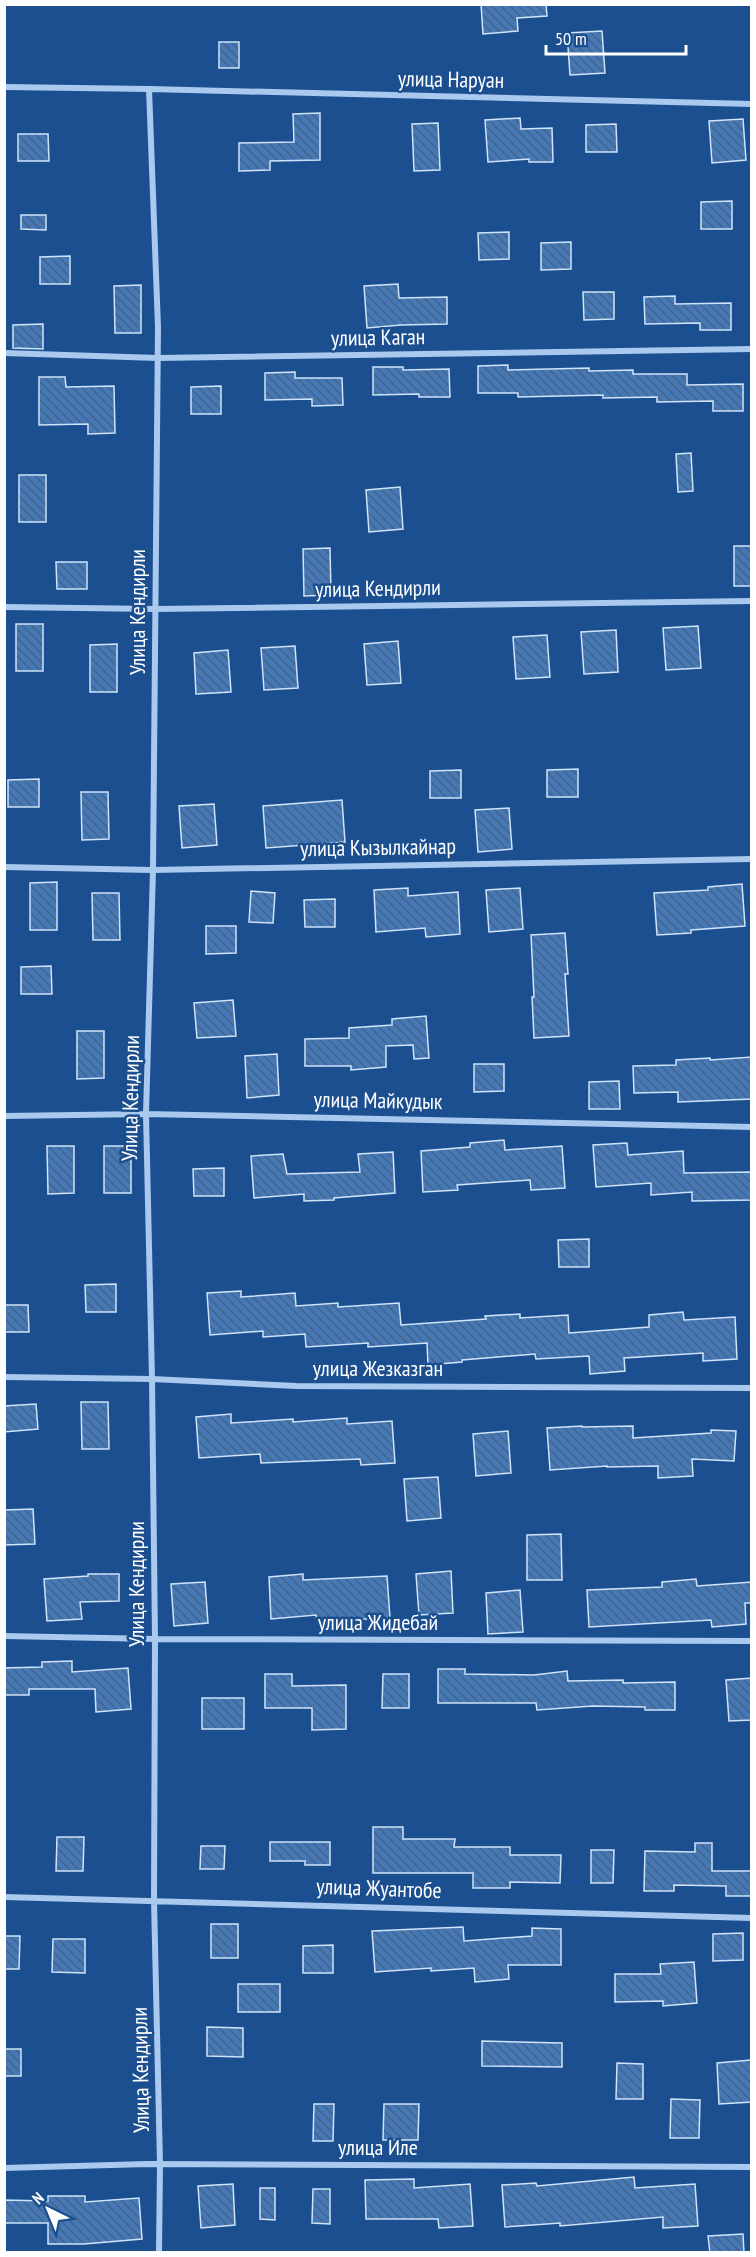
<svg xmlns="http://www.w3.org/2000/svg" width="756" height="2257" font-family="'PT Sans Narrow',sans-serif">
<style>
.building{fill:url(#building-back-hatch);stroke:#cfe3fa;stroke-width:1.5}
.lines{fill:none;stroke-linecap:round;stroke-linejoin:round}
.street{stroke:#a9c9ee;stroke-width:6}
.labels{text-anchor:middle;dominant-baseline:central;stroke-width:5;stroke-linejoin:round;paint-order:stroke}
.street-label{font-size:22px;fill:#fff;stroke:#1b4f8f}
</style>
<defs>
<pattern id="building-back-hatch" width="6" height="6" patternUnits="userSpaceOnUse" patternTransform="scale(1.5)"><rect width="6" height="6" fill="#4478b7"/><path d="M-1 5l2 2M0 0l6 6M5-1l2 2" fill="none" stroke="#486282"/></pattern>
</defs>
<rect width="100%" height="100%" fill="#1b4f8f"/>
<!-- building -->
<path class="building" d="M481 4H546L547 16 517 18 518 31 483 34Z
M602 31 605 73 570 75 567 33Z
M219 42H239V68H219Z
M320 113V160L270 161V170L239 171V143L294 142 293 114Z
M520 118 521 129 552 128 553 162H529V159L488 162 485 120Z
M743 119 746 160 712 163 709 121Z
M438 123 440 170 414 171 412 124Z
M616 124 617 152H586V125Z
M18 134H48L49 161H18Z
M732 201V229H701V202Z
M21 215H46V230L21 229Z
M509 232V259L479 260 478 233Z
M571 242V269L541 270V243Z
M70 256V284H40V257Z
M398 284 399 298 447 297V324L401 325 367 328 364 286Z
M141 285V333H115L114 286Z
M583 292H614V319L584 320Z
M675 296V304L731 303V330H700V323L645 324 644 297Z
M43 324V349L13 348V325Z
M508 365V370L589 368V371L633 370V374H687V385L743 384V411H713V401L657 402V397L603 398V395L518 397V393H478V366Z
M373 367H403V370L449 369 450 397H419V394L373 395Z
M295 372V378H342L343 405 312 406V399L265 400V373Z
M39 377H65L66 387 114 386 115 433 88 434V424L39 425Z
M221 386V414H191V387Z
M691 453 693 491 678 492 676 454Z
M19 475H46V522H19Z
M400 487 403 529 369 532 366 490Z
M734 546H752V586H734Z
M330 548 331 595 304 596 303 549Z
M56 562H87V589H57Z
M16 624H43V671H16Z
M698 626 701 668 666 670 663 628Z
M616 630 618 672 584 674 581 632Z
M547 635 550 677 516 679 513 637Z
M398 641 401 683 367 685 364 644Z
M117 644V692H90V645Z
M295 646 298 688 264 690 261 648Z
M228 650 231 692 196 694 194 653Z
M578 769V797H547V770Z
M461 770V798H430V771Z
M39 779V807H8V780Z
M81 792H108L109 839 82 840Z
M342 800 345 842 266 848 263 806Z
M214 804 217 845 182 848 179 806Z
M509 808 512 849 478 852 475 810Z
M57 882V930H30V883Z
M742 884 745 926 691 930V933L657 935 654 893 708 890V887Z
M408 888V896L458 892 460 934 426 937 425 928 376 932 374 890Z
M520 888 523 929 489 932 486 890Z
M251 891 275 893 273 923 249 922Z
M92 893H119L120 940H93Z
M335 899V927H305L304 900Z
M206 926H236V953L206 954Z
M565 933 568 974H565L569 1036 534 1038 532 997H534L531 935Z
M51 966 52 994H21V967Z
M233 1000 236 1036 197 1038 194 1003Z
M426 1016 429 1058 414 1059 413 1045 386 1046V1067L351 1070V1066H305V1039L349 1038V1028L392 1025V1019Z
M77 1031H104V1078L77 1079Z
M277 1054 279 1095 247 1098 245 1056Z
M752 1057V1099L678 1102V1092L634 1093 633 1066 676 1065V1060L710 1058V1060Z
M474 1064H504V1091L474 1092Z
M619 1081 620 1109H589V1082Z
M504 1140 505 1150 562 1146 565 1188 531 1190 530 1180 457 1185 458 1190 423 1192 421 1151 470 1147V1143Z
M627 1143 628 1155 683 1151 684 1173 752 1172V1200L692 1201V1192L651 1195V1183L596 1187 593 1145Z
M47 1146H74V1193L48 1194Z
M104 1146H131V1193H104Z
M393 1152 395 1193 334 1198V1200L304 1201V1194L254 1198 251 1156 283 1154 287 1174 360 1172 358 1154Z
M224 1168V1196H194L193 1169Z
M589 1239V1267H559L558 1240Z
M116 1284V1312H86L85 1285Z
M241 1291V1297L295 1293 296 1306 338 1303V1307L399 1303 401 1325 486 1319 485 1316 520 1314V1318L568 1315 569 1333 649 1327V1315L683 1312 684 1320 735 1317 737 1359 703 1361V1353L624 1358 625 1371 590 1374 589 1356 536 1359 535 1354 462 1360V1362L428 1365 427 1343 368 1347V1343L306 1347 305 1334 263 1337V1331L210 1335 207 1293Z
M4 1305H28L29 1332H4Z
M81 1402H108L109 1449H82Z
M36 1404 38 1429 4 1432V1406Z
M231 1414V1423L293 1419V1422L347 1418V1424L392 1421 395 1463 361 1465 360 1459 261 1463 260 1454 199 1458 196 1417Z
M582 1426V1427L633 1426V1438L711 1433V1430L736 1431 734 1461 692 1459 693 1476 658 1478V1466L607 1467V1466L550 1470 547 1428Z
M508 1431 511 1473 476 1476 473 1434Z
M438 1477 441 1518 407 1521 404 1479Z
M33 1509 35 1544 4 1545V1510Z
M561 1534 562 1580H527V1535Z
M451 1571 453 1613 419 1615 416 1574Z
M88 1574H119V1601L80 1602 82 1619 47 1621 44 1579 88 1576Z
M303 1574V1580L387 1576 390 1618 317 1621 316 1615 271 1619 269 1577Z
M696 1579 697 1586 752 1582V1603H745L746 1624 712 1627 711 1620 589 1627 587 1590 662 1587V1582Z
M205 1582 208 1623 174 1626 171 1584Z
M520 1590 523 1632 488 1634 486 1593Z
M72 1661V1672L128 1668 131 1709 96 1712 95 1689H29V1695H4V1668L42 1667V1662Z
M438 1669H465V1674L534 1675 567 1671 568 1681 623 1680V1683L675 1682V1710H645V1707L593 1706 537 1710 536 1703H438Z
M265 1674H292V1686L346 1685V1729L312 1730V1708H265Z
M383 1674H409V1708H382Z
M752 1678V1720L729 1721 726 1680Z
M202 1698H244V1729H202Z
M373 1827H403V1839H455L454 1847H510V1855H561L560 1883 510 1882V1888H473V1873H373Z
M57 1837H84L83 1871H56Z
M270 1842H330V1865H305V1861H270Z
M695 1843H712V1871H752V1896H726V1886L674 1885V1891H644L645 1851 695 1852Z
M201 1846H225L224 1869H200Z
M591 1850H614L613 1883H591Z
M211 1924H238V1958H211Z
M463 1927 464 1941 532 1936V1928L561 1929V1965H508L509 1979 475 1982 474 1968 431 1971V1968L375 1972 372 1931Z
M743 1933V1960L713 1961V1934Z
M4 1936H20L19 1969H4Z
M53 1939H85V1973L52 1972Z
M333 1945V1973H303V1946Z
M694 1962 697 2003 663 2006V2001L615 2002V1974H661L660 1964Z
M238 1984H280V2012H238Z
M207 2027 243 2028V2057L207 2056Z
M482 2041 562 2043V2067L482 2066Z
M4 2049H21V2076H4Z
M751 2060 752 2102 719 2104 717 2063Z
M617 2063 643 2064V2099H616Z
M671 2099 700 2100 699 2138H670Z
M314 2104H334L333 2141H313Z
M384 2104H419L418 2140H383Z
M634 2177 635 2188 695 2184 698 2226 663 2228V2217L560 2226V2223L505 2227 502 2185 536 2183 537 2186Z
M414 2179V2188L470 2184 473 2226 439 2228 438 2219H366L365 2180Z
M233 2184 235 2225 201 2228 198 2186Z
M260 2188H275V2220L260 2219Z
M313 2189H330V2224L312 2223Z
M48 2196H85V2202L139 2198 142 2239 84 2244H48V2223H4V2200L48 2201Z
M743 2234 744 2253H710L708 2236Z"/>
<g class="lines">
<!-- street -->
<path class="street" d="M4 87 149 89 158 327 153 870 146 1114 152 1379 155 1639 154 1900 160 2164 159 2252
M149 89 752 104
M4 353 158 358 752 349
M4 607 155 609 752 601
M4 867 153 870 752 859
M4 1116 146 1114 752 1127
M4 1377 152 1379 296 1386 752 1388
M4 1636 155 1639 752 1641
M4 1897 752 1918
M4 2168 148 2164 752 2167"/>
</g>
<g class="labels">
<!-- street labels -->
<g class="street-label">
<text transform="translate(451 79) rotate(1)">улица Наруан</text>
<text transform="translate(378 337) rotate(-1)">улица Каган</text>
<text transform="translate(378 588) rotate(-1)">улица Кендирли</text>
<text transform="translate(137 612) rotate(-90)">Улица Кендирли</text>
<text transform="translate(378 847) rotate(-1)">улица Кызылкайнар</text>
<text transform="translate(130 1098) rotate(-89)">Улица Кендирли</text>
<text transform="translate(378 1100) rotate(1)">улица Майкудык</text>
<text x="378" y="1368">улица Жезказган</text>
<text transform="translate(136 1584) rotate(-90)">Улица Кендирли</text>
<text x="378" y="1622">улица Жидебай</text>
<text transform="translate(379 1888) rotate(2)">улица Жуантобе</text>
<text transform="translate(140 2070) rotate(-91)">Улица Кендирли</text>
<text x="378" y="2147">улица Иле</text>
</g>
</g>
<!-- border -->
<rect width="756" height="2257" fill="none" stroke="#ffffff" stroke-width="12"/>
<!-- north arrow -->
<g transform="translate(48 2209) rotate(317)" stroke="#1b4f8f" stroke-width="4.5" paint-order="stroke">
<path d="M0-4.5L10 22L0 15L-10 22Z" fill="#ffffff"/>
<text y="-9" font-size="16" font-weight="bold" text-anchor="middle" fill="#ffffff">N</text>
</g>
<!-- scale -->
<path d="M546 45v9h140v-9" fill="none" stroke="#ffffff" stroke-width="3"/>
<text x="555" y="45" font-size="18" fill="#ffffff" stroke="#1b4f8f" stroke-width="4.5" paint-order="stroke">50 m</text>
</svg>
